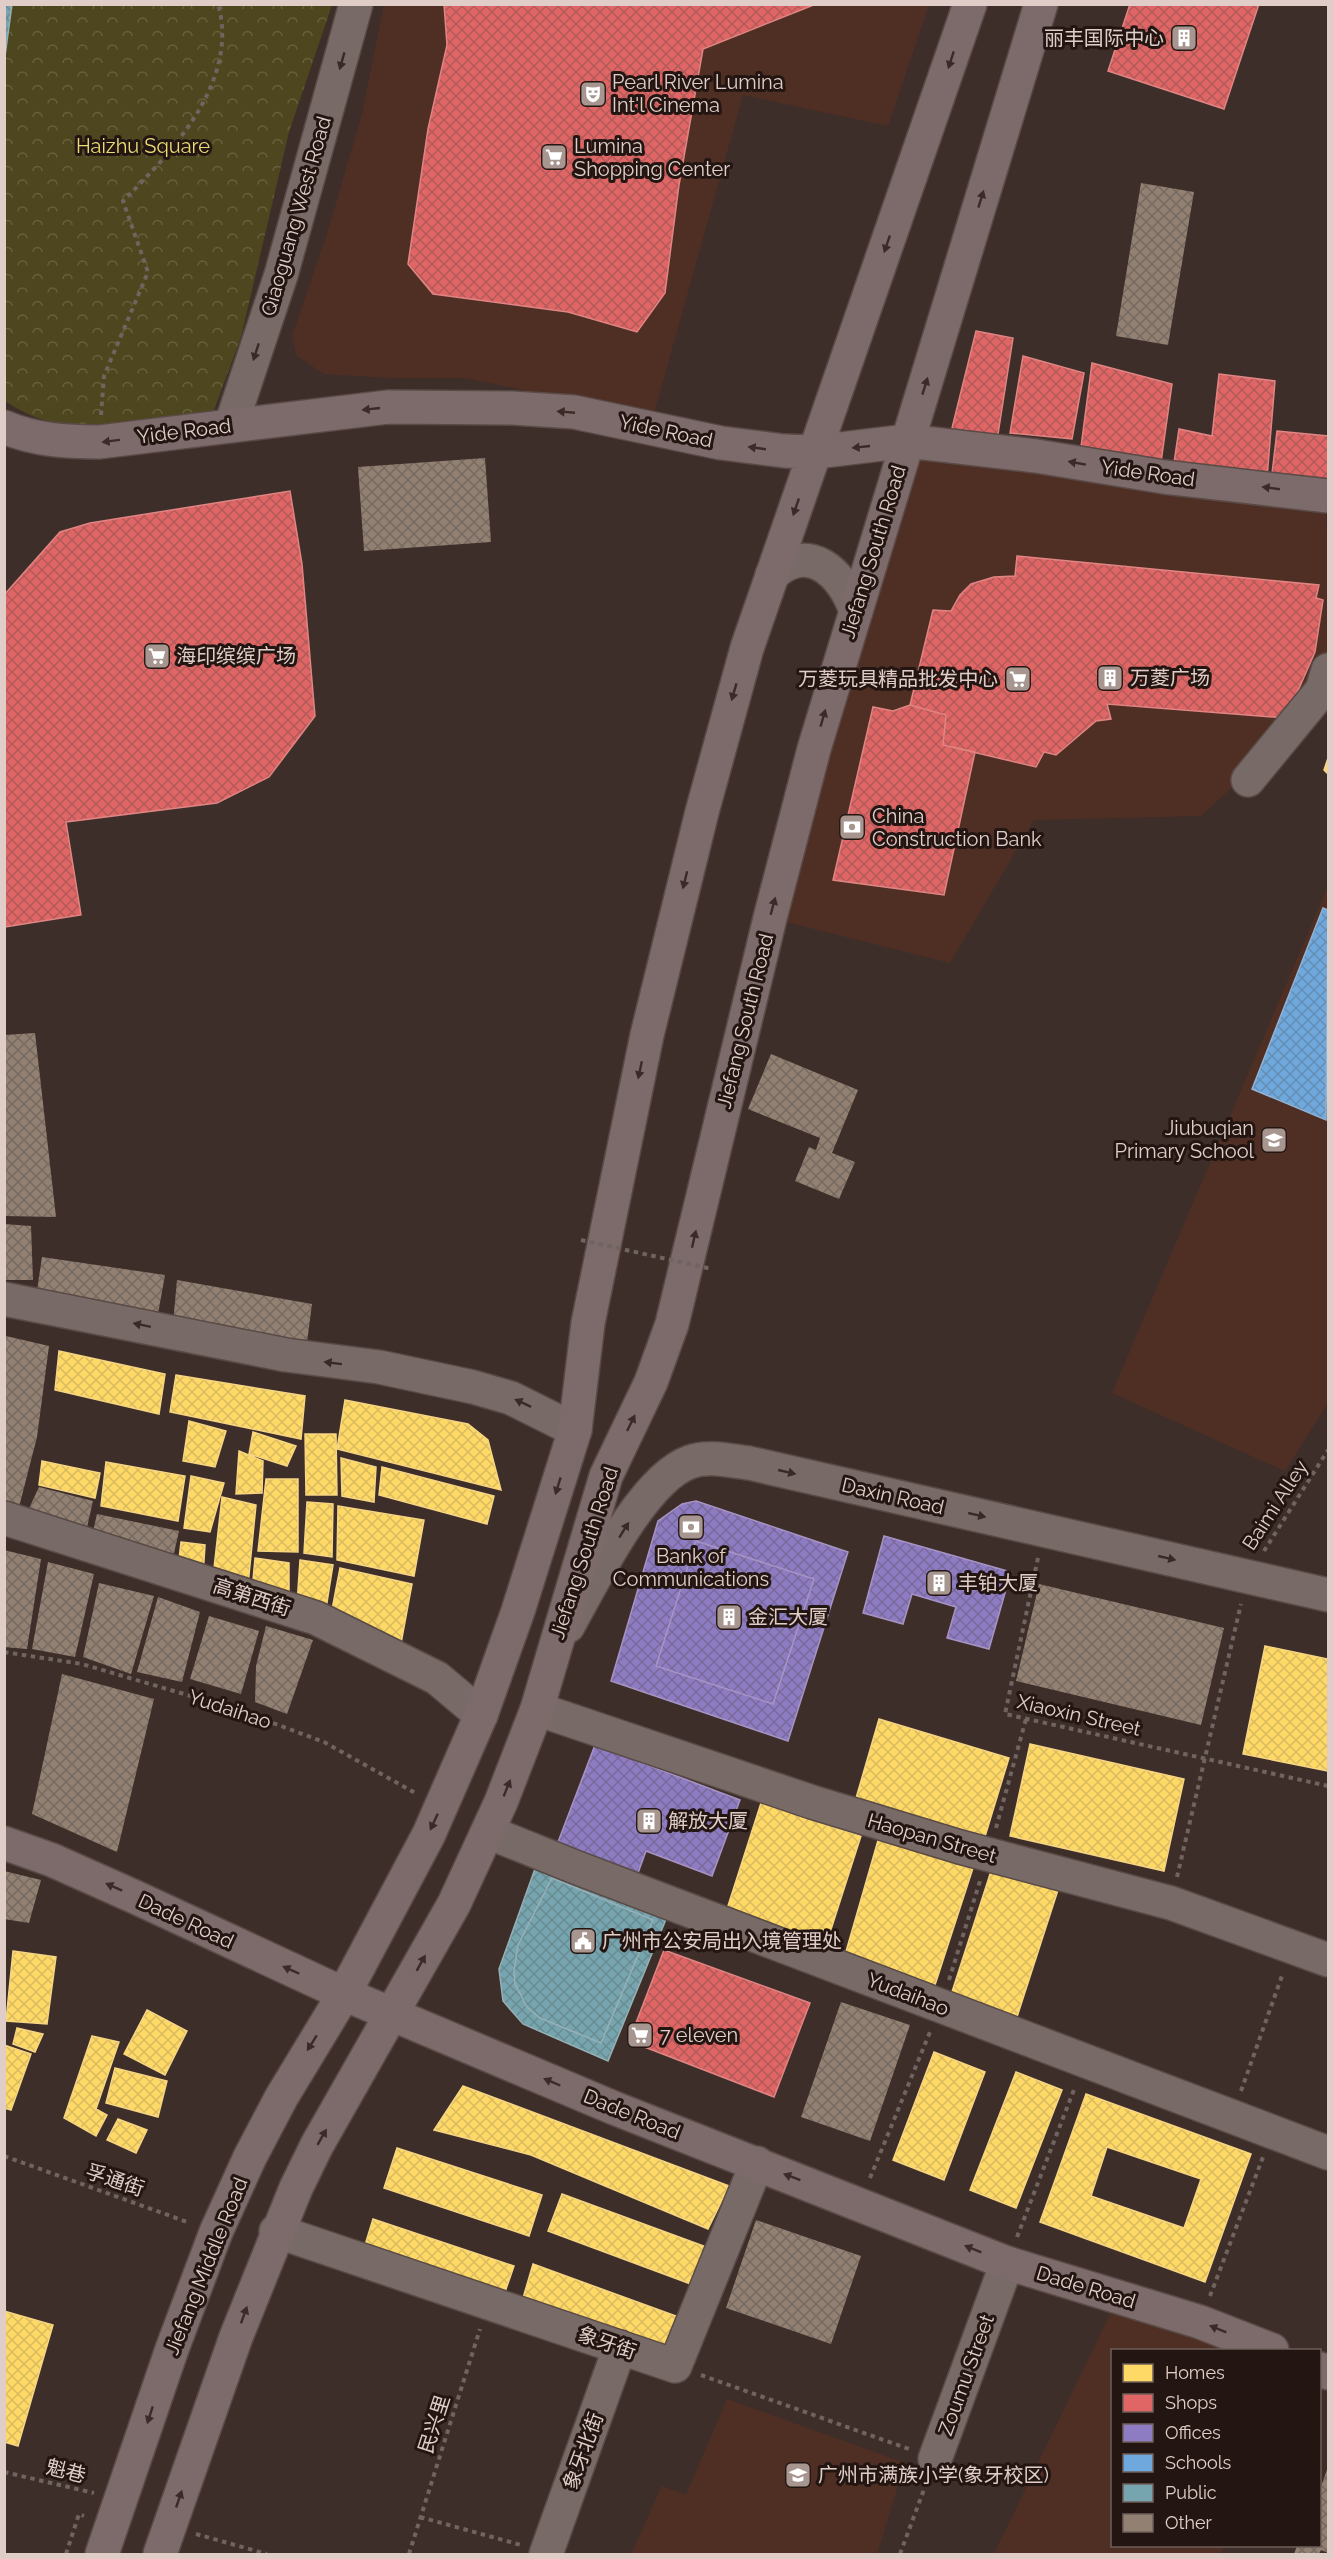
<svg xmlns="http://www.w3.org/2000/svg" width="1333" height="2559" font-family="Raleway,'Noto Sans SC',sans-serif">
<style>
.built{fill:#4f2f24}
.park{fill:url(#park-crowns)}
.homes{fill:url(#homes-cross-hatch);stroke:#f6d583;stroke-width:1.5;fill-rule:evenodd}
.shops{fill:url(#shops-cross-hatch);stroke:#e08583;stroke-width:1.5}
.offices{fill:url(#offices-cross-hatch);stroke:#a794c4;stroke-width:1.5}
.schools{fill:url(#schools-cross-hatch);stroke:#91b3d6;stroke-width:1.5}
.public{fill:url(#public-cross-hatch);stroke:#96b1b6;stroke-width:1.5}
.building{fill:url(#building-cross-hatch)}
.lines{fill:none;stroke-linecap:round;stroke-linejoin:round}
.minor-casing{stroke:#594a46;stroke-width:36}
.major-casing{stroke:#594a46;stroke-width:36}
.path{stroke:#706460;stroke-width:4;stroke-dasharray:4.5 4.5;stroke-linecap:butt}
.minor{stroke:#786b67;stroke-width:33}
.major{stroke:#7d6a6a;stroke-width:33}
.path-bridge{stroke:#706460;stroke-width:4;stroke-dasharray:4.5 4.5;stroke-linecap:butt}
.oneway{fill:#3a2b28}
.oneway2{fill:#382b27}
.labels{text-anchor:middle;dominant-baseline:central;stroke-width:6;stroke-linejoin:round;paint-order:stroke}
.poi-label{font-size:20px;fill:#e0cdc7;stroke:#231612;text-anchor:start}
.park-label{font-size:20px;fill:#ebdb73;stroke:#231612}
.street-label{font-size:20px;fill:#e0cdc7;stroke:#231612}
</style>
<defs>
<pattern id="park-crowns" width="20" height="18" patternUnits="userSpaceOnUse" patternTransform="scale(1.5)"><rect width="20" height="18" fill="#4e461e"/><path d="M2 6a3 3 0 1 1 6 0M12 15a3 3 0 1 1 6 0" fill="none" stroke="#67603d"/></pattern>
<pattern id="homes-cross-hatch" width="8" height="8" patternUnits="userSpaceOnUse" patternTransform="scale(1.5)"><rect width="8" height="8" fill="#ffd966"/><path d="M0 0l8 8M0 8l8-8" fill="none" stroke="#d9ba5e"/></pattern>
<pattern id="shops-cross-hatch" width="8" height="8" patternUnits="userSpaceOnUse" patternTransform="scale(1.5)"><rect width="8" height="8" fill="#e06666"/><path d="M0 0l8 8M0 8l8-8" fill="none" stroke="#b15a59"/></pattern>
<pattern id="offices-cross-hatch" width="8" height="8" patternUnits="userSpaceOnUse" patternTransform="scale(1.5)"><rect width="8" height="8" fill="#8e7cc3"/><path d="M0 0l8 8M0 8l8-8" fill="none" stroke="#78699a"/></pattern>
<pattern id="schools-cross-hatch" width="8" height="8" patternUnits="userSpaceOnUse" patternTransform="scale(1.5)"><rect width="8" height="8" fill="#6fa8dc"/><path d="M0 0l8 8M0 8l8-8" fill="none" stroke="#648eb4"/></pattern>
<pattern id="public-cross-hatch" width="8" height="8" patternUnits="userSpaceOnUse" patternTransform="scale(1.5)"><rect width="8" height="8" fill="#76a5af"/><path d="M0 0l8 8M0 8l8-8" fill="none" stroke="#698b92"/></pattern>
<pattern id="building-cross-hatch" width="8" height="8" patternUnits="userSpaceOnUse" patternTransform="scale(1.5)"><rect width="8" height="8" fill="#928073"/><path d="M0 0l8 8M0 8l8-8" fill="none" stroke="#766960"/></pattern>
</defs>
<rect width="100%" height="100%" fill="#3e2e29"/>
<!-- built -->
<path class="built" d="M384 5H929L888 126 743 95 655 410 596 405 465 378H391L324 374 297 356 292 336 326 237 362 114Z
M907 441 1325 495 1328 554V662L1271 752 1201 816 1034 820 950 963 770 918Z
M1328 886V1403L1285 1471 1112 1393Z
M1113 2308 1236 2350H1112V2546H1225L1220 2554H994Z
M727 2399 905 2463 877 2554H631L662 2486 686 2495Z"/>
<!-- park -->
<path class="park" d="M5 5H332L289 132 241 337 214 410C143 424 69 445 5 401Z"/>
<!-- homes -->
<path class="homes" d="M1328 758V774L1324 770Z
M59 1351 165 1374 159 1414 55 1390Z
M176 1375 305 1396 301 1439 170 1412Z
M345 1400 468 1424 488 1440 501 1490 337 1449Z
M189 1421 226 1431 215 1467 183 1461Z
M253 1432 296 1446 287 1466 249 1454Z
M305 1434H336L337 1495H306Z
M239 1451 263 1461 262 1493 236 1494Z
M341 1458 376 1467 374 1502 342 1496Z
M42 1461 100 1473 95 1498 39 1485Z
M106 1462 185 1476 178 1521 101 1506Z
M382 1467 494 1496 487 1524 379 1495Z
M191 1476 224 1483 210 1532 184 1528Z
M266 1479H298V1552L258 1551Z
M222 1497 256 1505 248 1585 213 1577Z
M307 1502 333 1504 332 1557 304 1553Z
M338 1506 424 1520 414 1576 337 1560Z
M181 1542 205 1545 203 1576 178 1568Z
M255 1558 289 1563V1602L252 1591Z
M300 1560 333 1565 325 1615 297 1604Z
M340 1568 412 1584 400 1649 330 1620Z
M1265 1646 1328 1659V1771L1243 1754Z
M879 1719 1009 1758 983 1843 854 1805Z
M1030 1744 1184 1779 1164 1871 1010 1836Z
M761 1803 861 1836 826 1945 726 1912Z
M879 1837 974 1865 934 1988 845 1955Z
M992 1868 1058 1890 1016 2020 950 1998Z
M13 1951 56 1957 47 2024 6 2021Z
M147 2010 187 2031 165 2075 124 2054Z
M17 2028 43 2034 35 2052 13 2044Z
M92 2036 119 2042 96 2109 107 2115 96 2136 64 2118Z
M4 2045 31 2054 11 2110 4 2108Z
M934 2052 985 2072 944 2180 893 2160Z
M115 2068 167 2081 158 2117 106 2103Z
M1016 2072 1062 2090 1016 2208 970 2190Z
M463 2086 729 2186 708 2229 531 2155 434 2130Z
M1086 2094 1251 2154 1205 2282 1040 2222ZM1107 2147 1201 2179 1184 2228 1091 2196Z
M118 2119 147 2130 136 2153 107 2140Z
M397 2148 542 2195 529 2236 384 2188Z
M562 2194 709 2248 696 2286 548 2231Z
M373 2219 514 2266 505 2292 365 2245Z
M533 2264 684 2319 670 2350 523 2298Z
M4 2311 53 2325 18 2446 4 2442Z"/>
<!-- shops -->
<path class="shops" d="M444 4H816L703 49 679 185 665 293 637 332 568 312 433 294 408 264 428 129 447 45Z
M1130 4H1259L1224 109 1108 71Z
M976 331 1013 338 998 434 951 432Z
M1023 356 1084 373 1072 439 1010 433Z
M1092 363 1172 384 1161 462 1081 447Z
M1219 374 1275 381 1267 478 1174 463 1179 429 1212 436Z
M1277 431 1328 436V487L1271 482Z
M290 491 302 564 315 716 269 777 217 803 66 822 81 915 4 927V595L60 532 90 523Z
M1017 556 1319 585 1316 598 1323 600 1315 652 1286 718 1107 704 1111 719 1096 721 1056 755 1044 752 1036 767 943 745 946 715 910 705 933 610 951 611 960 595 971 584 994 577 1015 576Z
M910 705 946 715 943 745 975 752 944 895 833 880 873 707 893 711Z
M664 1950 810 2003 774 2097 629 2041Z"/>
<!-- offices -->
<path class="offices" d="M696 1501 848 1552 788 1741 611 1681 658 1521 682 1504Z
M884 1536 1011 1572 989 1649 947 1638 956 1607 912 1594 903 1624 863 1613Z
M696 1541 814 1579 773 1704 656 1666Z
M595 1745 740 1800 712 1876 646 1851 638 1873 558 1842Z"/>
<!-- schools -->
<path class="schools" d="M1323 908 1328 910 1326 1120 1252 1089Z"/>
<!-- public -->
<path class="public" d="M4 4H12L4 64Z
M536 1866 669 1912 608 2061 523 2024 503 2001 499 1969Z
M552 1878 653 1920 601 2043 540 2018 527 2007 515 1984 514 1971 518 1945Z"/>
<!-- building -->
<path class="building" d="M1141 183 1194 192 1168 345 1116 336Z
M485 458 491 542 364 551 358 467Z
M35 1033 56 1217 4 1216V1035Z
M771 1054 858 1090 832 1153 855 1162 839 1199 795 1181 809 1147 816 1150 820 1138 748 1109Z
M4 1224 31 1226 33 1280H4Z
M42 1257 165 1275 158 1314 36 1297Z
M177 1280 312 1304 306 1350 173 1323Z
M6 1336 49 1346 37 1437 18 1511 4 1506Z
M39 1487 93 1501 85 1536 26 1515Z
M97 1514 179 1531 172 1562 91 1540Z
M4 1550 41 1559 27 1649 4 1647Z
M48 1562 94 1574 75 1657 32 1649Z
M99 1583 154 1596 131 1674 83 1657Z
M1039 1584 1224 1628 1201 1725 1016 1681Z
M158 1597 200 1612 182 1682 137 1672Z
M209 1616 259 1631 241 1694 190 1679Z
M266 1626 313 1640 287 1714 255 1702 256 1666Z
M62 1674 154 1699 117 1852 32 1814Z
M4 1871 41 1880 29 1923 4 1919Z
M841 2002 910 2025 870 2141 801 2117Z
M756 2220 861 2256 831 2344 726 2308Z
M1328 2467V2553L1321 2550 1319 2554H1294L1297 2546H1320V2489Z"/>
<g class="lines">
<defs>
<path id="minor" d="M231 425 281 275 356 4
M772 575C809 540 842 573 856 611
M1248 780 1322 690 1328 670
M4 1299 286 1355 379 1367 473 1387 511 1398 575 1430
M4 1518 316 1618 437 1678 481 1715
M568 1626C593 1582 642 1479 690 1462 708 1455 731 1461 749 1463L1328 1595
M537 1709 812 1802 960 1847 1171 1903 1328 1960
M488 1832 575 1867 1328 2153
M276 2231 675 2366 757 2163
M935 2459 1007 2263
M546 2554 620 2347"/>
<path id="major" d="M4 427C34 440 67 442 99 442L388 407 512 408 574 412 721 443 784 451 816 452 907 441 1036 456 1164 477 1328 496
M4 1843 52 1860 135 1897 344 1994 614 2108 1007 2263 1200 2322 1272 2350
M1320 2369 1328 2373
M102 2554 172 2349 216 2232 250 2157 281 2098 344 1994 429 1834 481 1715 518 1611 575 1430 588 1323 647 1035 702 812 747 648 970 4
M160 2554 236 2337 296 2188 317 2145 454 1904 501 1802 537 1709 606 1476 651 1382 672 1324 770 918 814 749 1041 4"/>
</defs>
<!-- minor casing -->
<use href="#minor" class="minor-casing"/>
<!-- major casing -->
<use href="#major" class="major-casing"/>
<!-- path -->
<path class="path" d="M101 415 104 376 148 272 123 201C172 152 240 81 218 4
M1264 1551 1328 1450
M1038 1558 1005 1714 1328 1786
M4 1652 82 1664 235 1709 324 1742 417 1794
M996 1828 1026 1719
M1177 1877 1241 1604
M949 1980 980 1881
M1241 2091 1283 1973
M4 2156 190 2223
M870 2178 930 2032
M1017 2237 1075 2087
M1210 2296 1263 2157
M701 2375 909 2449
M4 2472 94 2493
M420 2517 521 2545
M196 2534 267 2554
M66 2554 79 2514 84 2516
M409 2554 480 2329
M900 2554 926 2484"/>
<!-- minor -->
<use href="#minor" class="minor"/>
<!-- major -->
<use href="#major" class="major"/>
<!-- path-bridge -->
<path class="path-bridge" d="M581 1240 712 1269"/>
</g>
<!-- one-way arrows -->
<defs><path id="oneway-solid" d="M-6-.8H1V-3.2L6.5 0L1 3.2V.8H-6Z" transform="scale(1.5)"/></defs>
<g class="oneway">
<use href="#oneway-solid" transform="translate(951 60) rotate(108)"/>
<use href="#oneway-solid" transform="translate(981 199) rotate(-73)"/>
<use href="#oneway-solid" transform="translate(887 244) rotate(109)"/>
<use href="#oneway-solid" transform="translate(925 386) rotate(-73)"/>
<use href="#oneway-solid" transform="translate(371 409) rotate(174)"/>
<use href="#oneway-solid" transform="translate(566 412) rotate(-175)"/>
<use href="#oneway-solid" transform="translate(111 441) rotate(173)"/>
<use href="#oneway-solid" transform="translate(861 447) rotate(174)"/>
<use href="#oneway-solid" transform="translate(757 448) rotate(-172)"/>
<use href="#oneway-solid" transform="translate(1077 463) rotate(-170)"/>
<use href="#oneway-solid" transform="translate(1271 488) rotate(-172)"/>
<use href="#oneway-solid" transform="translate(796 507) rotate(109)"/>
<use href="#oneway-solid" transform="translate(734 692) rotate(106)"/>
<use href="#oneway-solid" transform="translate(823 718) rotate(-74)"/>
<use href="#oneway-solid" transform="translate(685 880) rotate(104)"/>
<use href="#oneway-solid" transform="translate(773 906) rotate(-75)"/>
<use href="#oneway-solid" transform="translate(640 1070) rotate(102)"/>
<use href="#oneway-solid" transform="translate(694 1239) rotate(-77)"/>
<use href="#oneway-solid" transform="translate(631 1423) rotate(-64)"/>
<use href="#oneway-solid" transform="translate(558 1486) rotate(107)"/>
<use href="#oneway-solid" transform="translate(507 1788) rotate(-68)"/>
<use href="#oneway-solid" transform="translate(434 1822) rotate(115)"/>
<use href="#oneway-solid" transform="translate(114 1887) rotate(-156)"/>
<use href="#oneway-solid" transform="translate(421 1963) rotate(-61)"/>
<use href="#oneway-solid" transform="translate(291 1970) rotate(-156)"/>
<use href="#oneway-solid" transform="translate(312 2043) rotate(122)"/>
<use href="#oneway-solid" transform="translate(552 2082) rotate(-157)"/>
<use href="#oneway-solid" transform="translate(322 2137) rotate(-60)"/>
<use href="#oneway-solid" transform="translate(792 2177) rotate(-159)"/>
<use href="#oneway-solid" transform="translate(973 2249) rotate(-158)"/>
<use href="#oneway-solid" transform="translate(244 2315) rotate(-70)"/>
<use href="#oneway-solid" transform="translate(1218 2329) rotate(-158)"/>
<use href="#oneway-solid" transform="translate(150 2415) rotate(108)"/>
<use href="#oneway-solid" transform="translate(179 2499) rotate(-71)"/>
</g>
<g class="oneway2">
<use href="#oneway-solid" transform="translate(342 61) rotate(106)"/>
<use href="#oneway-solid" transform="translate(256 352) rotate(108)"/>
<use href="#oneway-solid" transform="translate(142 1325) rotate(-168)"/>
<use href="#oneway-solid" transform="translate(333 1363) rotate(-173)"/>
<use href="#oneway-solid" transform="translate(523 1403) rotate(-155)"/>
<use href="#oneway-solid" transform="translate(787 1472) rotate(13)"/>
<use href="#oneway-solid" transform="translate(977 1515) rotate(13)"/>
<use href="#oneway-solid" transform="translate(624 1530) rotate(-58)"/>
<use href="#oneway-solid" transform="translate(1167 1558) rotate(13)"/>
</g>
<!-- icons -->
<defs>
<symbol id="building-square" viewBox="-11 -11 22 22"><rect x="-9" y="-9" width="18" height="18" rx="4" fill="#a79590" stroke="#231612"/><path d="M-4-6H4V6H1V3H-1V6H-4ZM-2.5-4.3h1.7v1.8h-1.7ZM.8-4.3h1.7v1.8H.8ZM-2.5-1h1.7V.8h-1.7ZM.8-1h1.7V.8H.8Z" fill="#fff"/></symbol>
<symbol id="theatre-square" viewBox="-11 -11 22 22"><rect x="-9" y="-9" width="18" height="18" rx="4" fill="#a79590" stroke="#231612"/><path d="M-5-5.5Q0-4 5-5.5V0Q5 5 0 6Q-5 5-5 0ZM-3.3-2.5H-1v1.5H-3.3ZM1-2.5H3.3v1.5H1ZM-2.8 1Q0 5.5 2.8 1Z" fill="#fff"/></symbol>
<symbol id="supermarket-square" viewBox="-11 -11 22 22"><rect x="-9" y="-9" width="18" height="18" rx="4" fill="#a79590" stroke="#231612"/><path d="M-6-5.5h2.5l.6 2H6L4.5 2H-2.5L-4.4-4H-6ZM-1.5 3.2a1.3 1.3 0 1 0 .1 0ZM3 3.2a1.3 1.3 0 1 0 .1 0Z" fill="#fff"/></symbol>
<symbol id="bank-square" viewBox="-11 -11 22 22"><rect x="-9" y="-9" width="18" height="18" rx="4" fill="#a79590" stroke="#231612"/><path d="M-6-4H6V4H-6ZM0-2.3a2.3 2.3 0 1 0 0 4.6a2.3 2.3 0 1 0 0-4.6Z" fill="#fff"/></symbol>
<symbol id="school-square" viewBox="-11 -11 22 22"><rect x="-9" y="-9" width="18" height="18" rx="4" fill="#a79590" stroke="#231612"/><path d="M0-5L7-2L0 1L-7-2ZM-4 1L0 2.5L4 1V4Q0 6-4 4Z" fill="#fff"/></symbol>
<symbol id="civic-square" viewBox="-11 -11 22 22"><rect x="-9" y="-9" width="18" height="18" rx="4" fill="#a79590" stroke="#231612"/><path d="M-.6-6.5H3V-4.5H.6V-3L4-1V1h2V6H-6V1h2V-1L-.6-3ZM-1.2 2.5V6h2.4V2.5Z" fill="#fff"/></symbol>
</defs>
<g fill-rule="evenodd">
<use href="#building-square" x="1169" y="23" width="30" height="30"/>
<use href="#theatre-square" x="578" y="79" width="30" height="30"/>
<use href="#supermarket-square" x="539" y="142" width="30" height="30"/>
<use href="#supermarket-square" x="142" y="641" width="30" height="30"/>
<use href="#building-square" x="1095" y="663" width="30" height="30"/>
<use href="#supermarket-square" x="1003" y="664" width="30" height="30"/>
<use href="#bank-square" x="837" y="812" width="30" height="30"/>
<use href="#school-square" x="1259" y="1125" width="30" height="30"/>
<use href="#bank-square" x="676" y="1512" width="30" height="30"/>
<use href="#building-square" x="924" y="1568" width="30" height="30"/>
<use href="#building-square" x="714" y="1602" width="30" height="30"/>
<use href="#building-square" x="634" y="1806" width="30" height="30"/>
<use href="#civic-square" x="568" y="1926" width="30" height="30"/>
<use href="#supermarket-square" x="625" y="2020" width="30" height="30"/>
<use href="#school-square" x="783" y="2460" width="30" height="30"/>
</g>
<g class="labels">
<!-- poi labels -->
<g class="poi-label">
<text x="1164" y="38" text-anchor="end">丽丰国际中心</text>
<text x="612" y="82">Pearl River Lumina<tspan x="612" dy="23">Int'l Cinema</tspan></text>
<text x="574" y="146">Lumina<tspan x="574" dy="23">Shopping Center</tspan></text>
<text x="176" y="656">海印缤缤广场</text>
<text x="1130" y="678">万菱广场</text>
<text x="998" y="679" text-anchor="end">万菱玩具精品批发中心</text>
<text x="872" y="816">China<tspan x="872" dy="23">Construction Bank</tspan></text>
<text x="1254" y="1128" text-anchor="end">Jiubuqian<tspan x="1254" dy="23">Primary School</tspan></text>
<text x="691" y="1556" text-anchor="middle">Bank of<tspan x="691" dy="23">Communications</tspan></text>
<text x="958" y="1583">丰铂大厦</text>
<text x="748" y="1617">金汇大厦</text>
<text x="668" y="1821">解放大厦</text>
<text x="602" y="1941">广州市公安局出入境管理处</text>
<text x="660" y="2035">7 eleven</text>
<text x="818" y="2475">广州市满族小学(象牙校区)</text>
</g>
<!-- park labels -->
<g class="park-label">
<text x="143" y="146">Haizhu Square</text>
</g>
<!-- street labels -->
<g class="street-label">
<text transform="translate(296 216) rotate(-74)">Qiaoguang West Road</text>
<text transform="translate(184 431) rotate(-7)">Yide Road</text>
<text transform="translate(666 431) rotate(12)">Yide Road</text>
<text transform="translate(1148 473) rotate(8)">Yide Road</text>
<text transform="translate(873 552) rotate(-73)">Jiefang South Road</text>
<text transform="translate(745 1021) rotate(-76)">Jiefang South Road</text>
<text transform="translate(893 1496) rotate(13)">Daxin Road</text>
<text transform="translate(1275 1505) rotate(-57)">Baimi Alley</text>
<text transform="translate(584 1553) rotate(-72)">Jiefang South Road</text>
<text transform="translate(252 1597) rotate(18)">高第西街</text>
<text transform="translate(230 1709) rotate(18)">Yudaihao</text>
<text transform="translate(1079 1715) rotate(13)">Xiaoxin Street</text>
<text transform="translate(932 1838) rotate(16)">Haopan Street</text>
<text transform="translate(186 1921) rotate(25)">Dade Road</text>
<text transform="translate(908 1994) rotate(21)">Yudaihao</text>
<text transform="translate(632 2114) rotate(22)">Dade Road</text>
<text transform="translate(115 2180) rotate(19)">孚通街</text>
<text transform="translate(206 2266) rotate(-68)">Jiefang Middle Road</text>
<text transform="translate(1086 2287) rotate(17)">Dade Road</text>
<text transform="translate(607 2343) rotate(19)">象牙街</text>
<text transform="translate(966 2375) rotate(-70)">Zoumu Street</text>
<text transform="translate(434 2424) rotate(-72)">民兴里</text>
<text transform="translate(583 2451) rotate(-70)">象牙北街</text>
<text transform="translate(66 2471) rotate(14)">魁巷</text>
</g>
</g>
<!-- border -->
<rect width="1333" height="2559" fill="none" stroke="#e0cdc7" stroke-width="12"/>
<!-- legend -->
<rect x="1111" y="2349" width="210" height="198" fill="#231612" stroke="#6f5f5a" stroke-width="1.5"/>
<rect x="1123" y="2364" width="30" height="18" fill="#ffd966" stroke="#6f5f5a" stroke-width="1.5"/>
<text x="1165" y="2379" font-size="18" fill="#e0cdc7">Homes</text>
<rect x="1123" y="2394" width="30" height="18" fill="#e06666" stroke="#6f5f5a" stroke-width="1.5"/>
<text x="1165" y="2409" font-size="18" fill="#e0cdc7">Shops</text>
<rect x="1123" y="2424" width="30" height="18" fill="#8e7cc3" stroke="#6f5f5a" stroke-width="1.5"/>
<text x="1165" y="2439" font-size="18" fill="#e0cdc7">Offices</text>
<rect x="1123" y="2454" width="30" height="18" fill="#6fa8dc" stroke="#6f5f5a" stroke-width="1.5"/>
<text x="1165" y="2469" font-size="18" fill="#e0cdc7">Schools</text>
<rect x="1123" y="2484" width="30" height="18" fill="#76a5af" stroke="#6f5f5a" stroke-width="1.5"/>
<text x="1165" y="2499" font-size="18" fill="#e0cdc7">Public</text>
<rect x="1123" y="2514" width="30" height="18" fill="#928073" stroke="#6f5f5a" stroke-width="1.5"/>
<text x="1165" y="2529" font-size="18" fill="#e0cdc7">Other</text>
</svg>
